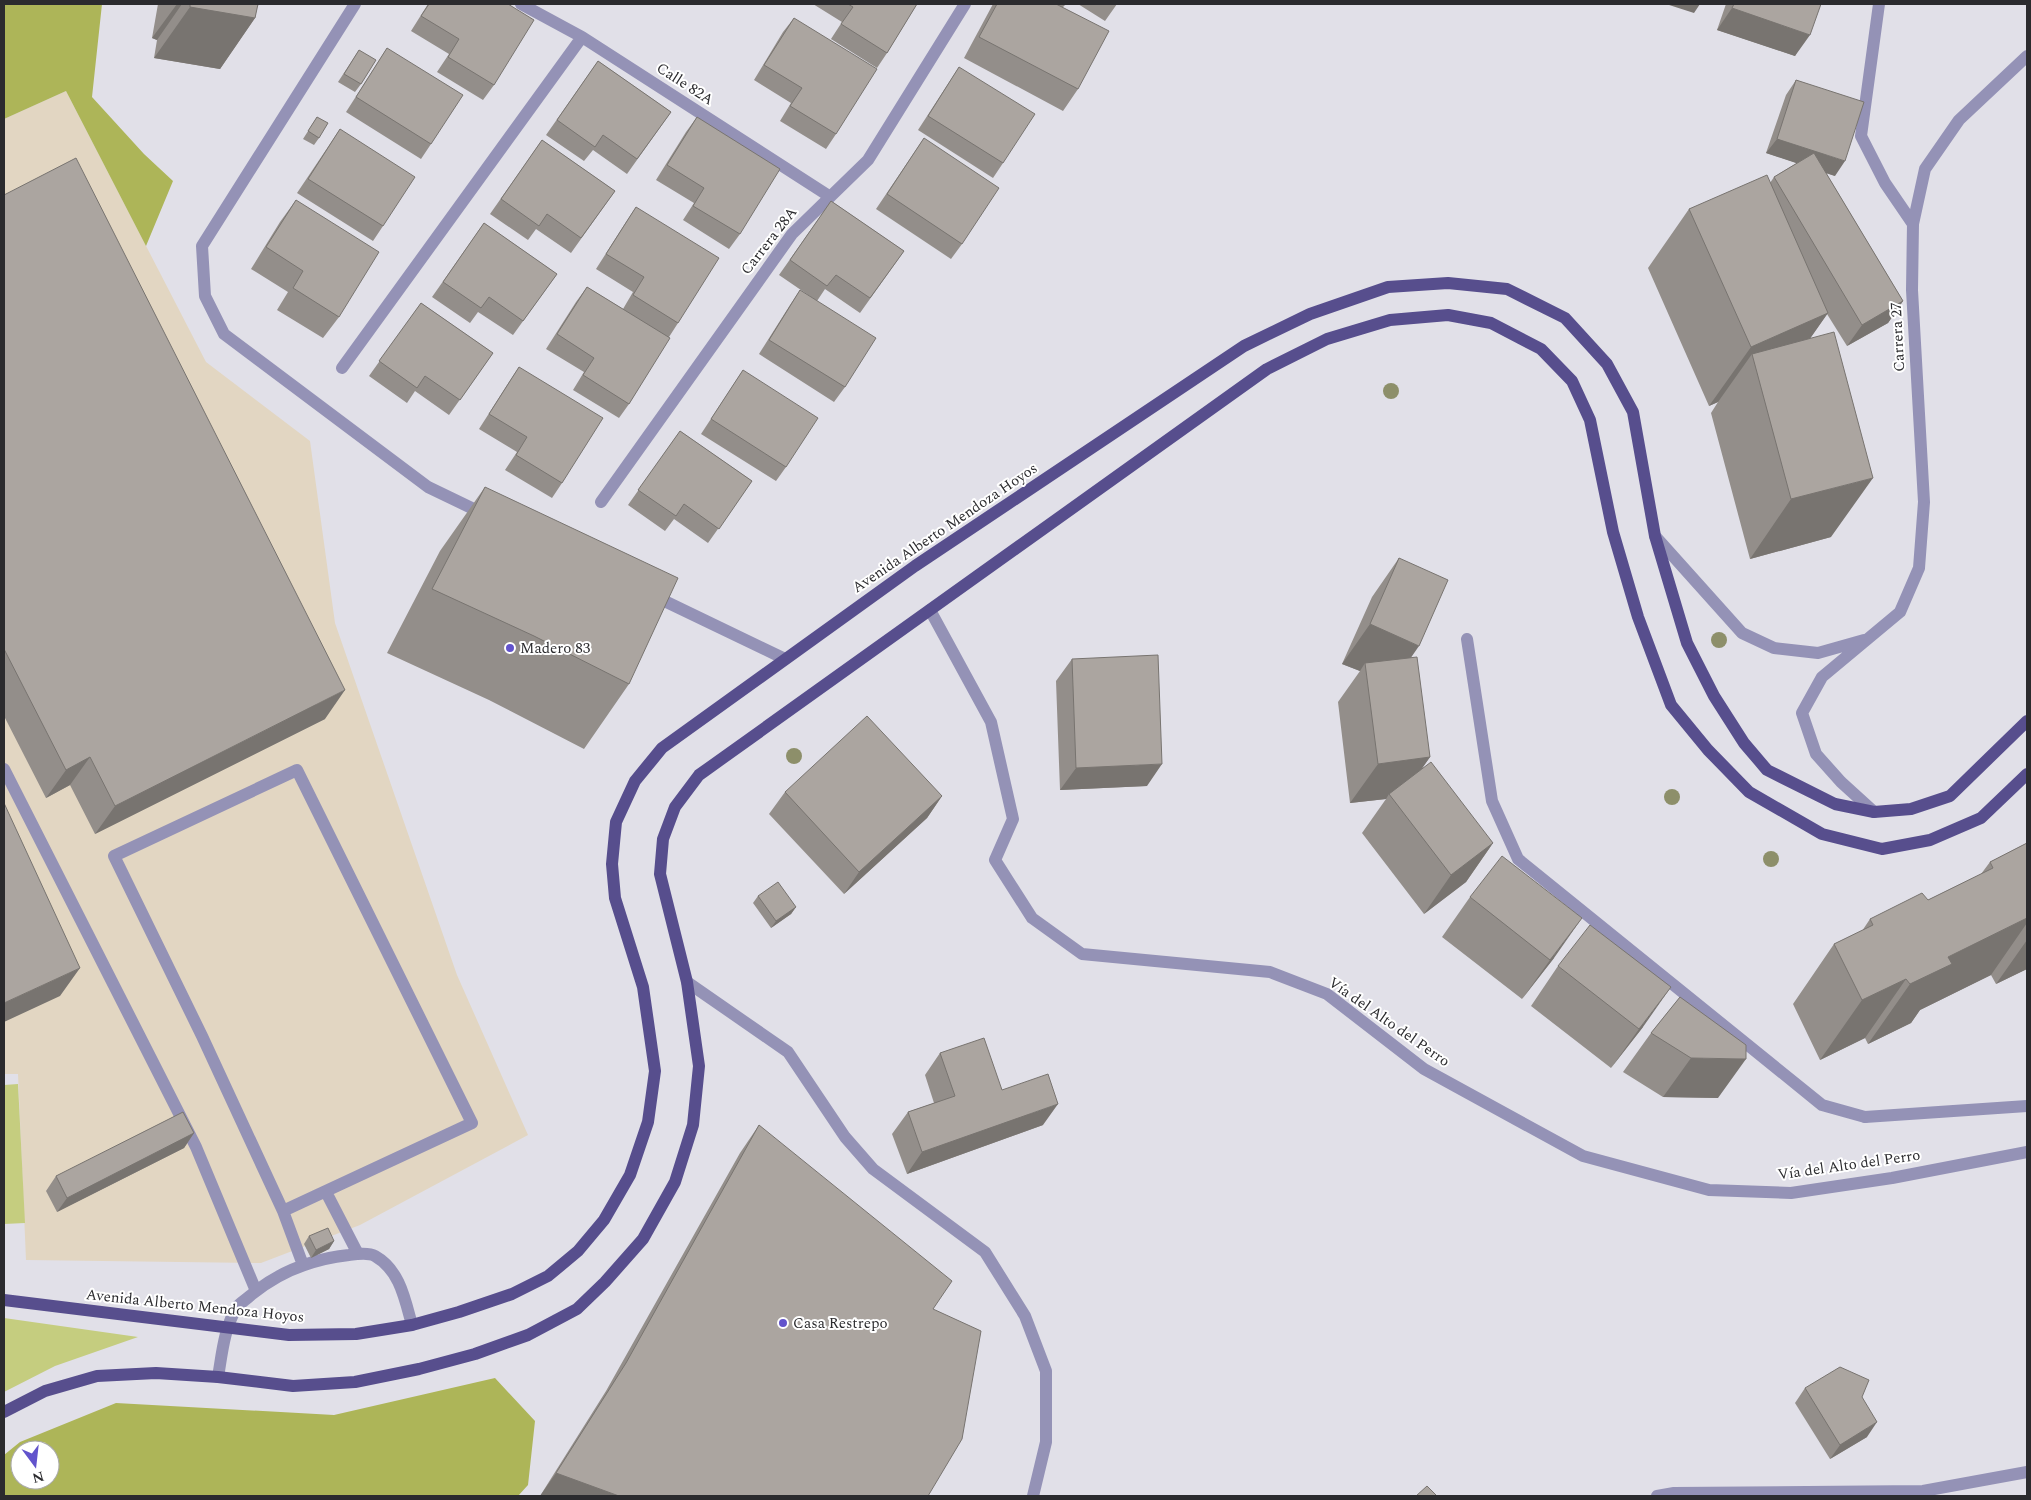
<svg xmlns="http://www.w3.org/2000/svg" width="2031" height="1500" font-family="Spectral,serif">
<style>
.commercial{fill:#e2d6c2}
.green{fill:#c5cd7f}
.forest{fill:#adb558;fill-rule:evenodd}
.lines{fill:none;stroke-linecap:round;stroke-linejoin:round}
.service{stroke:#9492b6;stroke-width:12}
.minor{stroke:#9492b6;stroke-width:12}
.primary{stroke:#574e8d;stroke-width:12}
.tree{fill:#8d8f6a}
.wall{fill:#938e8a}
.shaded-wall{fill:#787470}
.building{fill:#aba5a0;stroke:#787470}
.poi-dot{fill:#6253cc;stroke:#fff;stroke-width:2}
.labels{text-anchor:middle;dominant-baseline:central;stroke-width:4;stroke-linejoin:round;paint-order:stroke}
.street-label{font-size:15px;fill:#2b2b2e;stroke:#fff}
.poi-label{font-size:15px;fill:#2b2b2e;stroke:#fff;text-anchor:start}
</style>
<rect width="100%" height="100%" fill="#e1e0e8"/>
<!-- commercial -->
<path class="commercial" d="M66 91 206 362 310 441 335 623 457 975 528 1135 360 1225 261 1263 26 1260 18 1074H4V119Z"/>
<!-- green -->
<path class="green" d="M18 1084 25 1223 4 1224V1085Z
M4 1318 138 1337 55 1366 4 1392Z"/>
<!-- forest -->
<path class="forest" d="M4 4H102L92 97 144 154 173 181 146 246 66 91 4 119Z
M495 1378 535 1421 528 1485 518 1496H4V1455L20 1442 116 1403 334 1415ZM20 1450H50V1480H20Z"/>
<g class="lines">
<!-- service -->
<path class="service" d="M521 4 582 37 829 196
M1879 4 1861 136 1885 183 1913 224
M342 368 582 37
M601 502 792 234 868 160 965 4
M1467 639 1492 801 1518 859 1822 1105 1865 1117
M4 769 196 1147 256 1291
M297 770 472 1123 283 1211 202 1036 114 856Z
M326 1192 358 1254
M283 1211 303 1265
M218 1377C222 1354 224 1328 237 1307 240 1303 247 1299 251 1295 280 1271 312 1259 349 1255 356 1254 368 1252 375 1256 400 1270 405 1300 412 1325
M1657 1496 1674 1493 1923 1491 2027 1472"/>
<!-- minor -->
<path class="minor" d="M355 4 202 246 205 296 224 334 428 487 486 515
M1655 536 1742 633 1774 648 1818 653 1864 640
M652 595 785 659
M930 610 991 722 1013 819 995 860 1032 918 1082 954 1270 972 1327 994 1424 1069 1583 1156 1709 1190 1791 1193 1892 1178 2027 1152
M1874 812 1841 782 1816 754 1802 713 1822 677 1900 612 1919 568 1924 502 1912 290 1913 224 1925 169 1959 120 2027 56
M687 982 788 1052 845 1137 873 1169 985 1252 1025 1316 1046 1371V1442L1033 1496
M1865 1117 2027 1106"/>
<!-- primary -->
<path class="primary" d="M4 1300 289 1335 356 1334 412 1325 459 1312 512 1294 548 1276 578 1251 604 1220 630 1175 648 1122 655 1071 643 987 615 898 612 864 616 822 635 781 662 748 915 566 1244 346 1310 314 1388 287 1448 283 1507 289 1565 318 1607 364 1633 412 1655 536 1687 643 1714 696 1744 743 1767 770 1835 804 1874 812 1911 809 1950 796 2027 721
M4 1412 45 1391 97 1376 156 1373 218 1377 293 1386 355 1382 419 1369 475 1354 528 1335 577 1309 605 1282 643 1239 675 1182 693 1125 699 1066 687 982 660 874 663 839 675 807 699 775 1267 369 1327 339 1390 320 1448 315 1491 323 1541 349 1572 381 1590 420 1613 532 1638 617 1671 705 1708 750 1749 792 1822 834 1882 849 1930 840 1981 818 2027 774"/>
</g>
<!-- trees -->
<g class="tree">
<circle cx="1391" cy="391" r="8"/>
<circle cx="1719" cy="640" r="8"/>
<circle cx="794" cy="756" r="8"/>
<circle cx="1672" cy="797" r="8"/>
<circle cx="1771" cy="859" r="8"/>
</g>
<!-- wall -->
<path class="wall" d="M158 4H259L257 7 255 18 220 69 154 58 157 40 152 38Z
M428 4H508L494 85 483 100 437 72 449 54 411 31Z
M813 4H917L887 53 877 68 831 39 842 22Z
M993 4H1066L1063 7 1078 89 1063 111 964 58Z
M1078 4H1117L1105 21Z
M1726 4H1821L1795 56 1717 30Z
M794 18 836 134 826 149 780 121 791 103 754 80 783 32Z
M387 48 431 144 421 159 346 112Z
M359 50 361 84 355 92 338 82Z
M598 61 671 112 627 174 593 150 584 161 546 135Z
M959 67 1003 163 993 178 918 130Z
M1796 80 1835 176 1826 173 1903 301 1888 323 1847 346 1827 314 1810 338 1831 537 1750 559 1711 413 1718 402 1709 406 1648 268 1689 209 1770 183 1774 177 1797 163 1766 153 1786 95Z
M317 117 319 138 314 145 303 139Z
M697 117 740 234 729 249 683 220 694 203 656 180 686 132Z
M340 129 383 226 373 241 297 193Z
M924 138 962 244 951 259 876 209Z
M542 140 615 191 571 253 536 229 528 240 490 214Z
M4 195 325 719 95 834 70 785 46 798 4 716Z
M296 200 339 317 323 338 277 310 288 292 251 269 280 222Z
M831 201 904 251 860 313 825 289 817 301 845 387 834 402 759 354 790 305 800 290 817 301 779 275Z
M636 207 678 323 669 337 629 404 619 418 573 390 584 372 546 349 576 302 587 287 623 309 633 292 596 269 626 222Z
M484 223 557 274 513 335 478 312 470 323 432 297Z
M421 303 493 353 449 415 415 391 407 403 369 376Z
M519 367 562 483 552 498 505 470 517 452 479 429 509 382Z
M743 370 786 467 776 481 701 434Z
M680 431 752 481 708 543 674 519 665 531 628 505Z
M485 487 629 684 584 749 489 700 387 653 440 551Z
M1399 558 1411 657 1430 757 1420 771 1493 843 1466 882 1424 914 1362 833 1386 799 1350 803 1338 702 1360 671 1342 664 1372 597Z
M1072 659 1147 786 1060 790 1056 681Z
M785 792 942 796 927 818 844 894 769 814Z
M2027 843V969L1996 984 1991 975 1920 1010 1911 1023 1868 1044 1865 1038 1820 1060 1793 1004 1834 944 1862 931 1870 919 1928 900 1981 874 1990 862Z
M758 896 796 907 791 914 771 928 753 903Z
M1470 897 1554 958 1522 999 1442 937Z
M1558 966 1643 1027 1611 1068 1531 1006Z
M1680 997 1718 1098 1663 1097 1623 1072 1651 1033Z
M940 1053 1002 1090 1043 1125 907 1174 892 1134 908 1112 934 1103 925 1075Z
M759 1125 933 1309 928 1496H540L606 1391 740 1153Z
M194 1133 184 1148 57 1212 46 1191 56 1176Z
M309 1236 334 1241 329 1249 311 1258 304 1244Z
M1805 1388 1862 1397 1867 1437 1830 1459 1795 1403Z"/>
<!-- shaded-wall -->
<path class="shaded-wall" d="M177 4H182L157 40 152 38Z
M253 4H259L250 17 255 18 220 69 154 58 190 7Z
M1666 4H1700L1694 13Z
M1732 8 1810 35 1795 56 1717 30Z
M1777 139 1845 161 1835 176 1766 153Z
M1903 301 1888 323 1847 346 1862 325Z
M1828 313 1786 373 1752 354 1718 402 1709 406 1751 347Z
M1873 478 1831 537 1750 559 1791 499Z
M1370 624 1419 646 1392 685 1365 663 1360 671 1342 664Z
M345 690 325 719 95 834 115 806Z
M90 757 70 785 46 798 66 770Z
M1430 757 1402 797 1389 794 1386 799 1350 803 1378 764Z
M1162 764 1147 786 1060 790 1076 768Z
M942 796 927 818 844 894 859 872Z
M1493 843 1466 882 1424 914 1451 875Z
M796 907 791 914 771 928 776 921Z
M1582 918 1554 958 1522 999 1550 960Z
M2027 918V923L1991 975 1920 1010 1911 1023 1868 1044 1910 984 1948 957Z
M2027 940V969L1996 984Z
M80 968 60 996 4 1022V1003Z
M1906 979 1865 1038 1820 1060 1862 1000Z
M1671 987 1643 1027 1611 1068 1639 1029Z
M1691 1058 1746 1059 1718 1098 1663 1097Z
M1058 1104 1043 1125 907 1174 922 1152Z
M194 1133 184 1148 57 1212 67 1198Z
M334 1241 329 1249 311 1258 316 1250Z
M1877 1422 1867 1437 1830 1459 1840 1445Z
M556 1473 619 1496H540Z"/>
<!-- building -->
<path class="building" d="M190 4H258L255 18 190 7Z
M429 4H508L534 20 494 85 448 57 459 39 421 16Z
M848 4H917L887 53 841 24 853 7Z
M997 4H1056L1109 31 1078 89 979 37Z
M1734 4H1821L1810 35 1732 8Z
M794 18 877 69 836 134 790 106 802 88 764 65Z
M387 48 463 95 431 144 356 97Z
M359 50 376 60 361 84 344 74Z
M598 61 671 112 637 159 603 135 595 147 557 120Z
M959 67 1035 114 1003 163 928 116Z
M1796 80 1864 102 1845 161 1777 139Z
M317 117 328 123 319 138 308 131Z
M697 117 780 169 740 234 693 206 704 188 667 165Z
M340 129 415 177 383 226 308 179Z
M924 138 999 188 962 244 887 194Z
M542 140 615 191 581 238 547 214 539 226 501 199Z
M1814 153 1903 301 1862 325 1774 177Z
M76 158 345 690 115 806 90 757 66 770 4 649V195Z
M1767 175 1828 313 1751 347 1689 209Z
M296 200 379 252 339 317 293 288 303 271 266 247Z
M831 201 904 251 870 298 836 275 827 286 790 260Z
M636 207 719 258 678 323 633 295 644 277 606 254Z
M484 223 557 274 523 321 489 297 481 308 443 282Z
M587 287 670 338 629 404 583 375 594 358 557 334Z
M800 290 876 338 845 387 769 340Z
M421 303 493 353 460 400 425 376 417 388 379 361Z
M1834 332 1873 478 1791 499 1752 354Z
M519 367 603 418 562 483 516 455 527 437 489 414Z
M743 370 818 418 786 467 711 419Z
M680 431 752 481 719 529 684 504 676 516 638 490Z
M485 487 678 578 629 684 534 636 432 589Z
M1399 558 1448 580 1419 646 1370 624Z
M1158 655 1162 764 1076 768 1072 659Z
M1417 657 1430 757 1378 764 1365 663Z
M867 716 942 796 859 872 785 792Z
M1431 762 1493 843 1451 875 1389 794Z
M4 803 80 968 4 1003Z
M2027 843V918L1948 957 1952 964 1910 984 1906 979 1862 1000 1834 944 1873 925 1870 919 1922 893 1928 900 1993 868 1990 862Z
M1502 856 1582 918 1550 960 1470 897Z
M778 882 796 907 776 921 758 896Z
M1590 925 1671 987 1639 1029 1558 966Z
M1680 997 1746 1045V1059L1691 1058 1651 1033Z
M984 1038 1002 1090 1048 1074 1058 1104 922 1152 908 1112 955 1096 940 1053Z
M183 1112 194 1133 67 1198 56 1176Z
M759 1125 952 1281 933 1309 981 1331 962 1439 928 1496H619L556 1473 626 1363Z
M328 1228 334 1241 316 1250 309 1236Z
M1840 1367 1869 1380 1862 1397 1877 1422 1840 1445 1805 1388Z
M1427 1486 1437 1496H1416Z"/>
<!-- markers -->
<g class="poi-dot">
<circle cx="510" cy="648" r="5"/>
<circle cx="783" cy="1323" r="5"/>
</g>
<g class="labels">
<!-- street labels -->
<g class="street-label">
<text transform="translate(685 84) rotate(33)">Calle 82A</text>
<text transform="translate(769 241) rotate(-52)">Carrera 28A</text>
<text transform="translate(1898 337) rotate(-93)">Carrera 27</text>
<text transform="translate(945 528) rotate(-34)">Avenida Alberto Mendoza Hoyos</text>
<text transform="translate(1389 1022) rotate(35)">Vía del Alto del Perro</text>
<text transform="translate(1849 1165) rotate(-8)">Vía del Alto del Perro</text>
<text transform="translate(195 1306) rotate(6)">Avenida Alberto Mendoza Hoyos</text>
</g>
<!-- poi labels -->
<g class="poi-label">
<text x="520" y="648">Madero 83</text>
<text x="793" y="1323">Casa Restrepo</text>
</g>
</g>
<!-- border -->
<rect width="2031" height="1500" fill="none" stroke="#2b2b2e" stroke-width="10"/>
<!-- north arrow -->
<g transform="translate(35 1465) rotate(165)"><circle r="24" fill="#ffffff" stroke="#aaaaab"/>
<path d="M0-4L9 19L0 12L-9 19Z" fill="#6253cc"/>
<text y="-8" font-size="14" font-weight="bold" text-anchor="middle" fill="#2b2b2e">N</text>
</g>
</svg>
